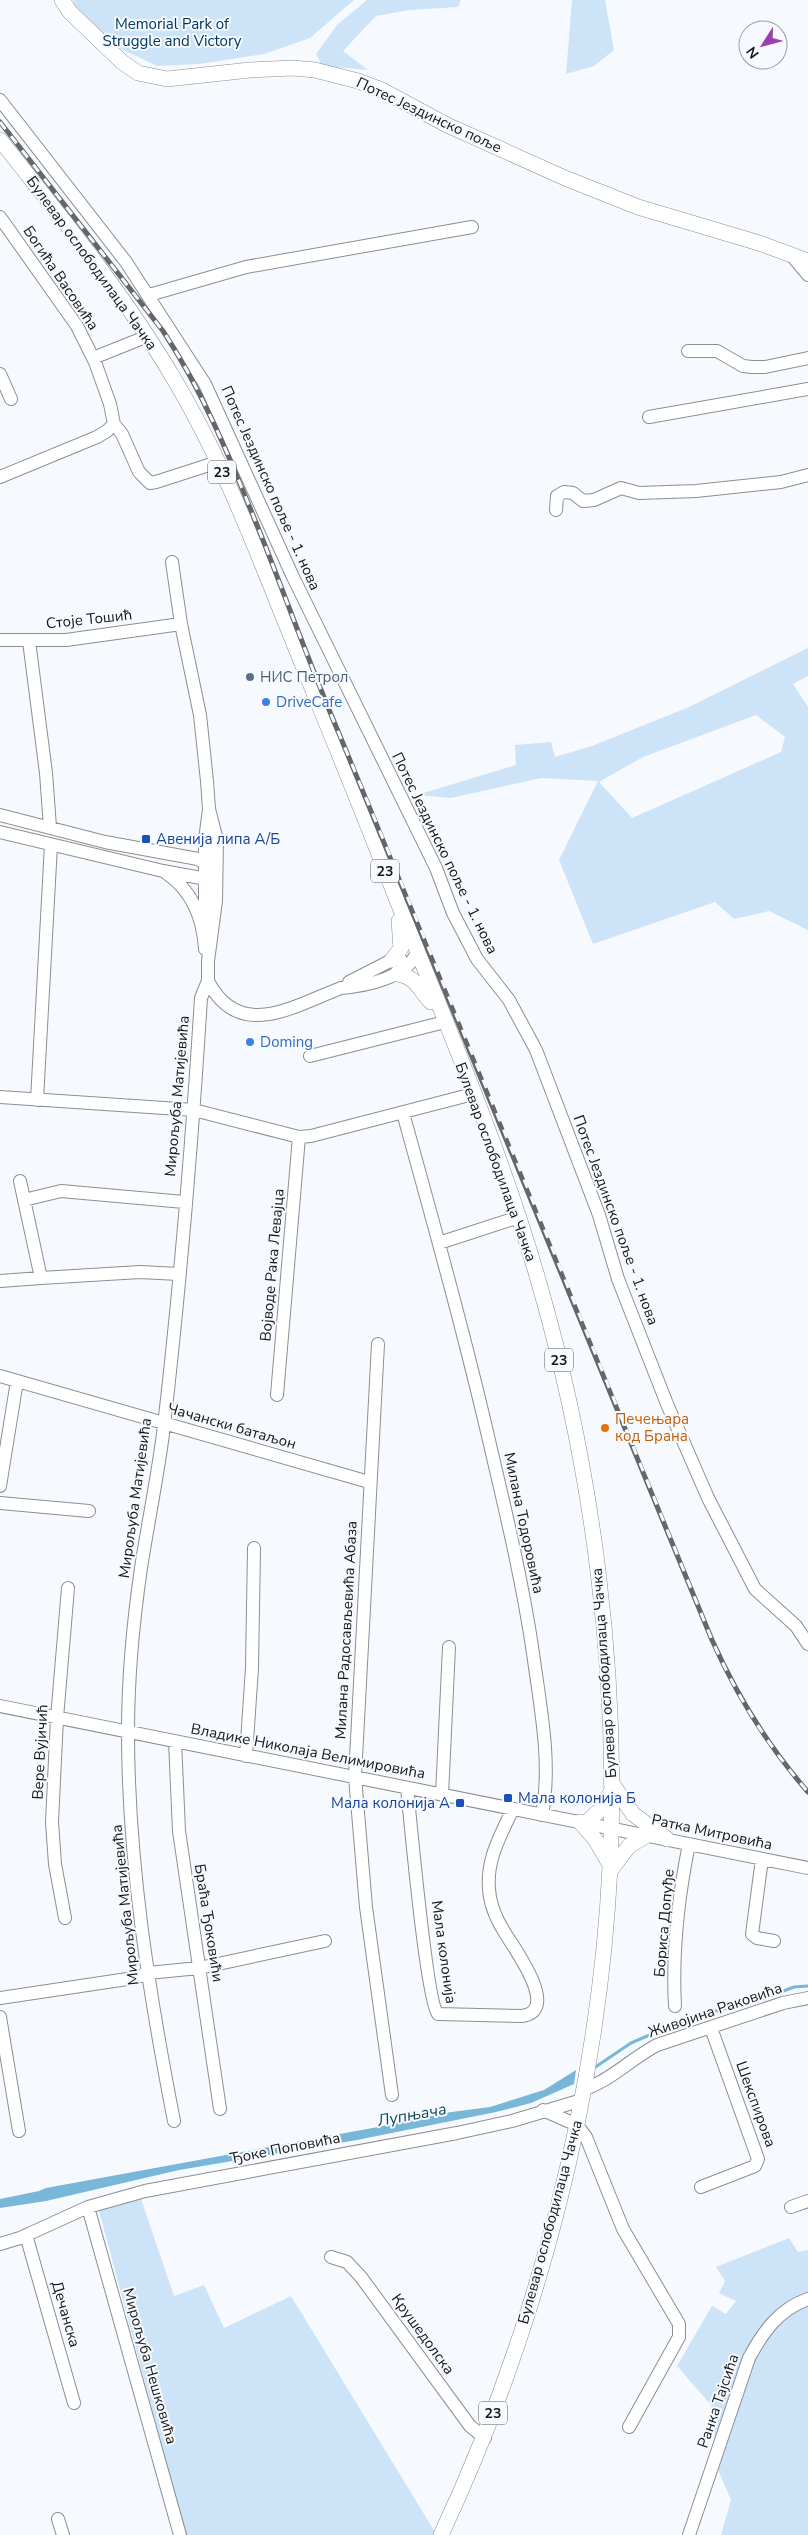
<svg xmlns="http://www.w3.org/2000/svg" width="808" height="2535" font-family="'Nunito Sans',sans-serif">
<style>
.green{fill:#cce3f8;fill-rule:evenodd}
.water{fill:#79b7d8}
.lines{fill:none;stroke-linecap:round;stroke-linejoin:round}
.stream{stroke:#79b7d8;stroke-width:3}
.minor-casing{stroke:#8a8f94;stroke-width:14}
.major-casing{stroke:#8a8f94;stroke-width:16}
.minor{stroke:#fff;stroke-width:12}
.major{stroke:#fff;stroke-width:15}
.rail-casing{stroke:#646669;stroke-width:5}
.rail{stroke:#f6fafe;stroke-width:3;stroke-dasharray:9;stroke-linecap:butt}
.service-dot{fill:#5c6f8a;stroke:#f6fafe;stroke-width:2}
.shop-dot{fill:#3f7fe0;stroke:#f6fafe;stroke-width:2}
.transit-dot{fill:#1a4fb4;stroke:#f6fafe;stroke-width:2}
.food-dot{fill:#e8710a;stroke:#f6fafe;stroke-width:2}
.labels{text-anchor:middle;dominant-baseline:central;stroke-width:4;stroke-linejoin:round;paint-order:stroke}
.shield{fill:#f6fafe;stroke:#585a5d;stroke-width:1}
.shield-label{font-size:14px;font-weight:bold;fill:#151618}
.park-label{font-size:15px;fill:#003860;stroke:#f6fafe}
.street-label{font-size:15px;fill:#151618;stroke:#f6fafe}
.service-label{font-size:15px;fill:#4e5e75;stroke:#f6fafe;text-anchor:start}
.shop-label{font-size:15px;fill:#366cbe;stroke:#f6fafe;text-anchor:start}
.transit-label{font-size:15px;fill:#164399;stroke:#f6fafe;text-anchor:start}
.food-label{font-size:15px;fill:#c56008;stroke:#f6fafe;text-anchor:start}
.water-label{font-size:16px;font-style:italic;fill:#12455c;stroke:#f6fafe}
</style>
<rect width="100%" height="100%" fill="#f6fafe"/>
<!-- green -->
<path class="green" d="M73 0H354L310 38 264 54 199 64 157 66 117 47 76 7Z
M367 0H461L458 7 409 10 376 16 343 51 368 70 322 66 316 54 337 25Z
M572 0H605L614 50 594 66 566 74Z
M808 648V676L793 684 808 707V930L769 911 734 919 715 902 593 944 559 860 598 781 541 778 451 798 417 795 516 765 515 745 551 742 555 757 592 746 689 707ZM756 715 785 737 781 752 632 818 599 782 643 757Z
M141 2199 174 2296 204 2285 224 2328 291 2296 435 2532 434 2535H186L98 2207Z
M789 2238 798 2252 808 2250V2535H721L731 2500 718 2470 711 2405 677 2366 712 2306 726 2314 736 2301 719 2293 725 2281 716 2267Z"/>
<!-- water -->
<path class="water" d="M576 2070 574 2084 531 2103 496 2112 357 2140 179 2170 46 2201 0 2208V2199L39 2191 46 2188 378 2127 444 2113 490 2107 544 2090Z"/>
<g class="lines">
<!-- stream -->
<path class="stream" d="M591 2070 631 2043 654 2033 719 2010 757 2001 794 1987 808 1986"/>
<defs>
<path id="minor" d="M0 100 126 262 205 384 293 577 436 868 453 913 477 959 509 1000 536 1050 599 1215 618 1279 667 1404 708 1498 755 1589 796 1626 808 1644
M0 217 77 326 95 362 110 404 114 424 122 434 139 472 150 483 156 482 218 462
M792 256 808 275
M149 295 246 267 472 227
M688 351H717L743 366 752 367H765L808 358
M93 358 148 336
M0 374 11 399
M649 417 808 389
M0 477 97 437 107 431 114 424
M556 510 557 496 564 492 573 493 583 501 594 500 621 488 639 493 696 491 781 482 808 475
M172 562 181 624 200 715 207 781 209 809 205 840V907L203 922
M0 640H66L181 624
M29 641 46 773 50 827
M0 815 105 842 198 859 210 867
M0 832 163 871 212 880
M166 873C193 891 203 918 205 949
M208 981C239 1042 294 1006 341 988 366 986 407 978 417 952
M349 982 392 960H401
M310 1056 445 1022
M0 1097 194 1110 299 1137 277 1395
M37 1100 51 845
M403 1113C434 1225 465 1336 491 1449 507 1517 523 1585 533 1653 540 1706 552 1762 542 1815
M299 1137 311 1136 473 1094
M24 1200 61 1191 184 1202
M439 1243 519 1217
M41 1278 140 1272 179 1274
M0 1281 41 1278 20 1181
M378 1344 355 1777 366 1907 392 2095
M0 1376 369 1482
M0 1486 17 1381
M0 1503 89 1511
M0 1706 808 1868
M175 1741 179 1831 220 2109
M246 1756 252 1668 254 1548
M407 1788C410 1817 427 2004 438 2014L522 2016C561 2011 514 1948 505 1933 498 1922 492 1909 490 1897 484 1864 499 1838 513 1809
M442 1795 449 1647
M762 1859 752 1934 757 1938 774 1941
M65 1918 55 1864 52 1822 57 1718 68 1588
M0 1998 134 1978 148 1973 199 1968 325 1941
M675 2006C672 1951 678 1898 689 1844
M0 2017 19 2131
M584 2089C610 2081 632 2058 657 2045L783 2003 808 1998
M543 2110 577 2125 586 2137 623 2229 679 2324V2337L629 2427
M174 2121C149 1993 128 1863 128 1732 128 1678 133 1623 141 1568 148 1523 157 1479 163 1434 180 1289 192 1143 201 998L208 981V961L216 901 217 840 209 809
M701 2187 755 2166 758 2159 711 2028
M88 2207 180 2535
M791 2207 808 2201
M26 2235 74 2403
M0 2244 20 2238 88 2207 145 2191 457 2133 512 2121 582 2100
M331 2257 347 2262 361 2277 470 2426 485 2438
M58 2519 63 2535
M689 2535 749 2358C763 2332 779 2309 808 2299"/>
<path id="major" d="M62 0 70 12 122 62 138 73 167 79 250 70 293 68 315 70 358 81 382 90 447 125 565 178 638 207 759 243 808 261
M0 140C61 217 124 294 174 379 220 456 253 541 286 624 318 703 351 782 382 862 436 1001 498 1139 539 1283 593 1470 619 1672 610 1867 599 2094 537 2330 441 2535
M392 960 401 948 399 921
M397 974C416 976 419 990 431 1002
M611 1782 633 1814 667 1839
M580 1822 595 1839 609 1863
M586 1823 603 1807 610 1794
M610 1871 629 1846 647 1835"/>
</defs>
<!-- minor casing -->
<use href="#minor" class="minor-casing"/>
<!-- major casing -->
<use href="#major" class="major-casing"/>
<!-- minor -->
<use href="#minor" class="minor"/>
<!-- major -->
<use href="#major" class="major"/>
<defs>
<path id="rail" d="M0 122 163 331C204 393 231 461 259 530 286 598 311 668 340 736 466 1036 589 1338 712 1640 737 1696 767 1745 808 1792"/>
</defs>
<!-- rail casing -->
<use href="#rail" class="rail-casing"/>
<!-- rail -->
<use href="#rail" class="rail"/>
</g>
<!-- markers -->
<circle class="service-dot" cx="250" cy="677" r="5"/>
<g class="shop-dot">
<circle cx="266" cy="702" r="5"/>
<circle cx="250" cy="1042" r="5"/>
</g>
<g class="transit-dot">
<rect x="141" y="834" width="10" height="10" rx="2.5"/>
<rect x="503" y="1793" width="10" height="10" rx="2.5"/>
<rect x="455" y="1798" width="10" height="10" rx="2.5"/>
</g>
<circle class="food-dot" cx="605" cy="1428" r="5"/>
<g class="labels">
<!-- shield labels -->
<g class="shield">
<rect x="208" y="460.5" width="28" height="23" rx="4"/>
<rect x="371" y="859.5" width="28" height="23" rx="4"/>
<rect x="545" y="1348.5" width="28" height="23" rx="4"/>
<rect x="479" y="2401.5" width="28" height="23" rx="4"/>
</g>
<g class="shield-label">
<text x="222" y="472">23</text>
<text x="385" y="871">23</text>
<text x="559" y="1360">23</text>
<text x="493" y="2413">23</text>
</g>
<!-- park labels -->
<g class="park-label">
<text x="172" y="24">Memorial Park of<tspan x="172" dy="17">Struggle and Victory</tspan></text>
</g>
<!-- street labels -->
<g class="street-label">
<text transform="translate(429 115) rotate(25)">Потес Јездинско поље</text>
<text transform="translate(92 263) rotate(54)">Булевар ослободилаца Чачка</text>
<text transform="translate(61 278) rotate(56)">Богића Васовића</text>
<text transform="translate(271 488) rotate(66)">Потес Јездинско поље - 1. нова</text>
<text transform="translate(89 619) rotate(-6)">Стоје Тошић</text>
<text transform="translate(445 853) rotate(64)">Потес Јездинско поље - 1. нова</text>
<text transform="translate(177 1096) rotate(-85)">Мирољуба Матијевића</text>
<text transform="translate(496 1162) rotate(70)">Булевар ослободилаца Чачка</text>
<text transform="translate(616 1220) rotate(70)">Потес Јездинско поље - 1. нова</text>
<text transform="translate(272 1265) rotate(-85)">Војводе Рака Левајца</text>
<text transform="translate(232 1426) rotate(16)">Чачански батаљон</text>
<text transform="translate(135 1498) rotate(-82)">Мирољуба Матијевића</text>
<text transform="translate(524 1523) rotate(78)">Милана Тодоровића</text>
<text transform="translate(346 1630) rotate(-87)">Милана Радосављевића Абаза</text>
<text transform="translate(604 1673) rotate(-94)">Булевар ослободилаца Чачка</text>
<text transform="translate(308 1751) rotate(11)">Владике Николаја Велимировића</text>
<text transform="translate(40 1752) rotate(-87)">Вере Вујичић</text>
<text transform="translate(712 1832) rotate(12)">Ратка Митровића</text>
<text transform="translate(125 1905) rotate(-96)">Мирољуба Матијевића</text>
<text transform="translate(209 1923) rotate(81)">Браћа Ђоковићи</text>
<text transform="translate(664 1923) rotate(-85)">Бориса Допуђе</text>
<text transform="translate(444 1952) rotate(82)">Мала колонија</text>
<text transform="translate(715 2010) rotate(-19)">Живојина Раковића</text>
<text transform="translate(756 2104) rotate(70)">Шекспирова</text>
<text transform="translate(285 2148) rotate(-11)">Ђоке Поповића</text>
<text transform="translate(550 2222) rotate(-75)">Булевар ослободилаца Чачка</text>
<text transform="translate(66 2314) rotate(74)">Дечанска</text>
<text transform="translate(423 2334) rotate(54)">Крушедолска</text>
<text transform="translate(150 2366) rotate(74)">Мирољуба Нешковића</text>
<text transform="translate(718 2401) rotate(-71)">Ранка Тајсића</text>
</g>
<!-- service labels -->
<g class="service-label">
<text x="260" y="677">НИС Петрол</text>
</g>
<!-- shop labels -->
<g class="shop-label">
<text x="276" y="702">DriveCafe</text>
<text x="260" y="1042">Doming</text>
</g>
<!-- transit labels -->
<g class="transit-label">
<text x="156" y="839">Авенија липа А/Б</text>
<text x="518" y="1798">Мала колонија Б</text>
<text x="450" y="1803" text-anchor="end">Мала колонија А</text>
</g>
<!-- food labels -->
<g class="food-label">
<text x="615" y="1419">Печењара<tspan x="615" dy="17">код Брана</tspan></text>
</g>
<!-- water labels -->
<g class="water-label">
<text transform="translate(412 2115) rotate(-10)">Лупњача</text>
</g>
</g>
<!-- north arrow -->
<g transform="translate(763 45) rotate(234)"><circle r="24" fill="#f6fafe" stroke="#9c9fa2"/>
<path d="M0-4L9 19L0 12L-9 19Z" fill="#9942af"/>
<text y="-8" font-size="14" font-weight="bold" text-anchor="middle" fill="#151618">N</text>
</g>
</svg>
